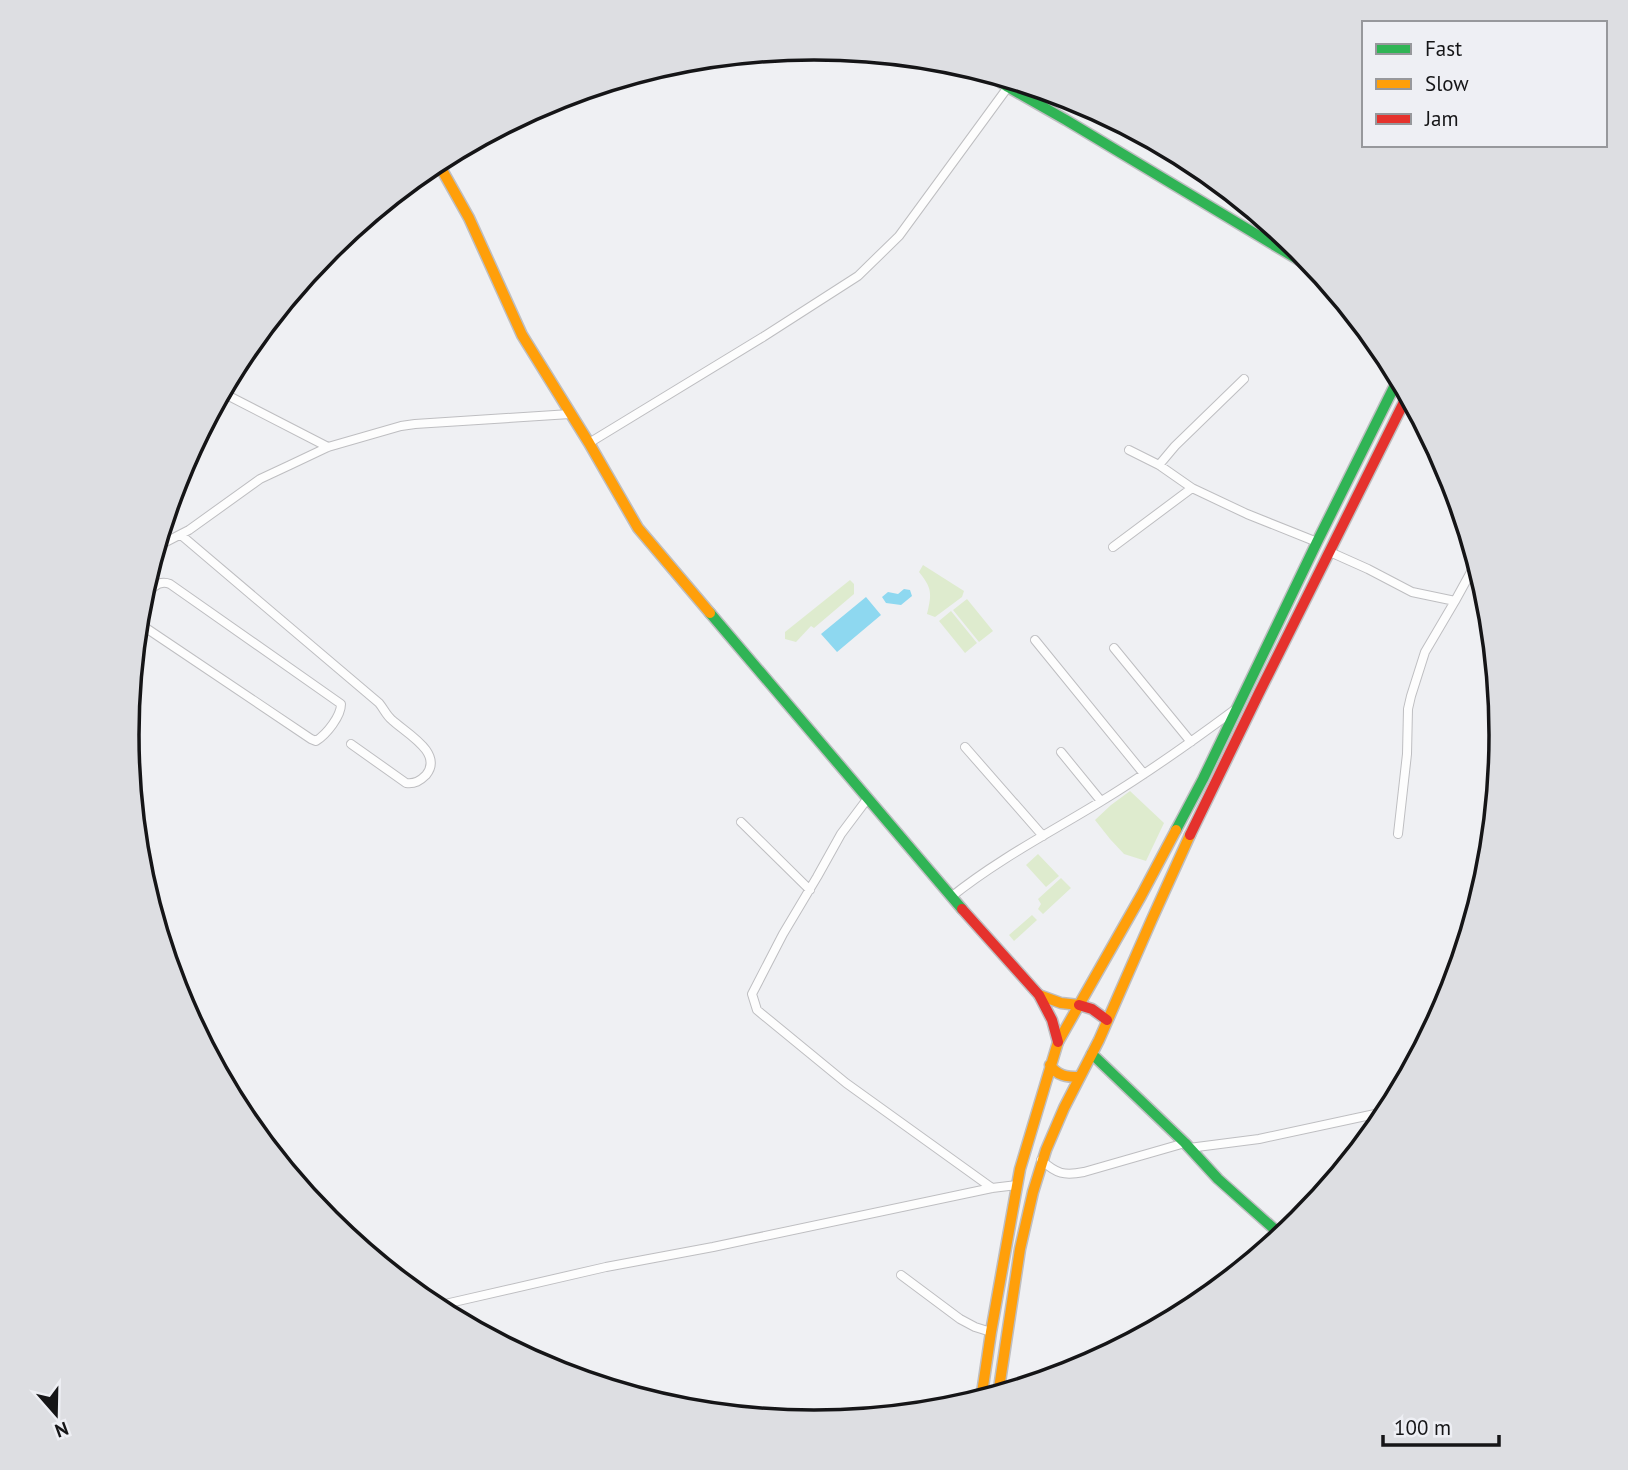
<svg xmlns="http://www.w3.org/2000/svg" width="1628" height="1470" font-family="'PT Sans',sans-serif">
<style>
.green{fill:#deebce}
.water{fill:#8ed8f0}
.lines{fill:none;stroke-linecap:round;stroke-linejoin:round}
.street-casing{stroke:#bebec1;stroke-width:10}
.fast-casing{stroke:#bebec1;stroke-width:13}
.slow-casing{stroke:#bebec1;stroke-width:13}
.jam-casing{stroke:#bebec1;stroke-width:13}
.street{stroke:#fdfdfd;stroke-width:8}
.fast{stroke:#30b455;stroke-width:10}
.slow{stroke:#ff9f0a;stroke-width:10}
.jam{stroke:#e5322d;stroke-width:10}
.rim{fill:none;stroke:#151517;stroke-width:3.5}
</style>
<rect width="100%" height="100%" fill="#eff0f3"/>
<!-- green -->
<path class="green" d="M923 565 964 591 962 597 935 617 927 614C932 593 932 588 919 572Z
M850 580 854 584V594L814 628 811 626 796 642 785 639V632Z
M967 599 993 631 979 642 953 610Z
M951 611 977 643 965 653 939 621Z
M1130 791 1164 823 1146 861 1124 854 1110 839 1095 820 1111 805Z
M1038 854 1059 876 1046 887 1026 865Z
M1061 878 1071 888 1043 914 1038 909 1041 904 1038 899Z
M1032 915 1037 920 1014 941 1009 935Z"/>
<!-- water -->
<path class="water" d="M904 589 910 590 912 596 901 605 886 603 882 597 888 592 898 594Z
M866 597 881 615 837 652 821 634Z"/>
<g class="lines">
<defs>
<path id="street" d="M221 392 328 447
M589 443 763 337 858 276 899 236 1008 87
M1129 450 1159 465 1192 488 1247 514 1317 542
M1159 465 1175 446 1244 379
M181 535 379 703C384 709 386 715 392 720 406 733 444 753 426 775 420 781 415 784 406 783L351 744
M156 547 189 530 260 479 290 465 328 447 401 426 415 424 570 414
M1113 547 1192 488
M1330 552 1368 569 1412 592 1455 601 1477 561
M137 622 311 739 316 741C327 734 341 716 341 704L170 584C154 578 147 596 139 607
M1035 640 1144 774
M1114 648 1191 742
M965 747 1043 836
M1061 752 1101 801
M868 798 841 834 817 877 783 934 752 994 757 1010 846 1083 992 1188
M741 822 810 890
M1398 834 1407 754 1408 709 1411 696 1425 652 1455 601
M951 897C997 860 1049 833 1100 802 1146 774 1190 743 1233 711
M1189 1148 1259 1139 1389 1111
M1041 1160C1057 1174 1064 1176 1084 1172L1185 1143
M901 1275 960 1319 975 1327 991 1332
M432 1307 606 1267 713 1247 992 1188 1017 1185"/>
<path id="fast" d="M984 71 1008 87 1066 120 1319 272
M710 613 962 909
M1176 830 1203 779 1317 542 1399 377
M1092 1054 1185 1143 1218 1179 1282 1236"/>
<path id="slow" d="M437 161 469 218 522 335 589 443 638 528 710 613
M1039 995 1061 1003 1079 1005
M1050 1065C1057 1076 1067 1077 1079 1077
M998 1395 1020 1249 1033 1192 1046 1150 1064 1108 1099 1040 1152 919 1190 835
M981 1400 991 1332 1020 1169 1058 1042 1141 896 1176 830"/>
<path id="jam" d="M1190 835 1259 693 1408 394
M962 909 1039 995 1052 1020 1058 1042
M1079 1005 1092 1009 1107 1020"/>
</defs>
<!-- street casing -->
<use href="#street" class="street-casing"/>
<!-- fast casing -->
<use href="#fast" class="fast-casing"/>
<!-- slow casing -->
<use href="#slow" class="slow-casing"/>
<!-- jam casing -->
<use href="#jam" class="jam-casing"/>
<!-- street -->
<use href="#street" class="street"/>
<!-- fast -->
<use href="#fast" class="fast"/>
<!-- slow -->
<use href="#slow" class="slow"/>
<!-- jam -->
<use href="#jam" class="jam"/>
</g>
<!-- crop -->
<path d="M0 0H1628V1470H0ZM139 735a675 675 0 1 1 1350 0a675 675 0 1 1-1350 0Z" fill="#dddee2" fill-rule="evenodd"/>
<path class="rim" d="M139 735a675 675 0 1 1 1350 0a675 675 0 1 1-1350 0Z"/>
<!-- legend -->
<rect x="1362" y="21" width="245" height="126" fill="#eeeff4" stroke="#97989c" stroke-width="2"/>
<rect x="1376" y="44" width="35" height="10" fill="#30b455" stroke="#97989c" stroke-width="2"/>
<text x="1425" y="56" font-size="21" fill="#151517">Fast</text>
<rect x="1376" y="79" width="35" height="10" fill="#ff9f0a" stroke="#97989c" stroke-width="2"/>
<text x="1425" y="91" font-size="21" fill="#151517">Slow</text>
<rect x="1376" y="114" width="35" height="10" fill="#e5322d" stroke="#97989c" stroke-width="2"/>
<text x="1425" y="126" font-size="21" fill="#151517">Jam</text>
<!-- north arrow -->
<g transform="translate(56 1414) rotate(160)" stroke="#eeeff4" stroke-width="5" paint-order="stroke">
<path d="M0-5L12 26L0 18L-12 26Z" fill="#151517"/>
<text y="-10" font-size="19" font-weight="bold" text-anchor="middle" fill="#151517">N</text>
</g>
<!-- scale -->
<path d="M1383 1435v10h116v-10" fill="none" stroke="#151517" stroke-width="3.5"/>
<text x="1394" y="1435" font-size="21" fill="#151517" stroke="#eeeff4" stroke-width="5" paint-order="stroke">100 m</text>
</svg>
